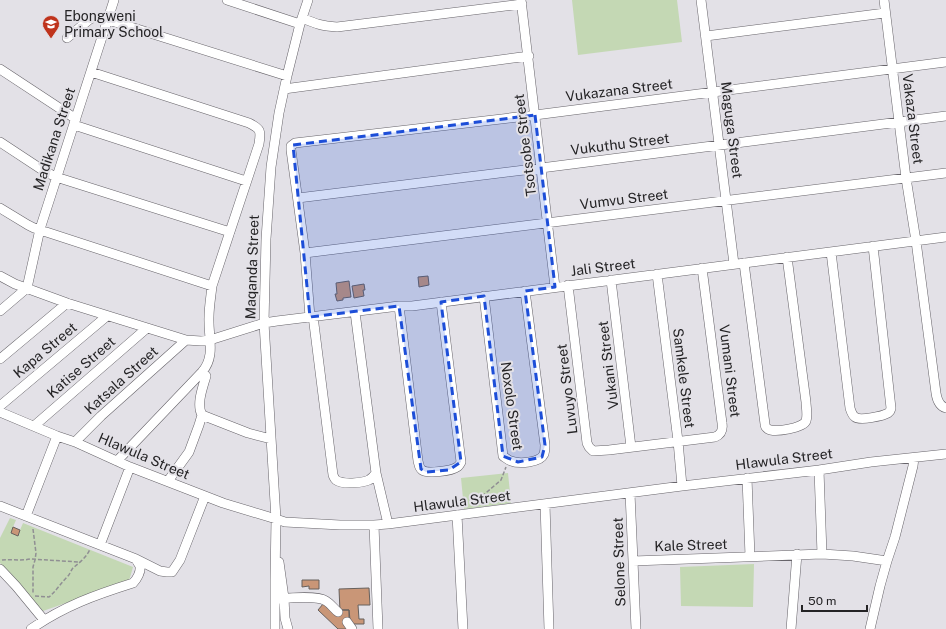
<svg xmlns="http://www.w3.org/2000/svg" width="946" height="629" font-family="'Public Sans',sans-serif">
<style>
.green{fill:#c4d8b4}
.building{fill:#c99677;stroke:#66605d}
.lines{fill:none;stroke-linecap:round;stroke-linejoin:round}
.minor-casing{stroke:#67646a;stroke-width:10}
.path{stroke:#908f93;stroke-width:1.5;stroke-dasharray:4 2;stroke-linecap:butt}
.minor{stroke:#fff;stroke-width:9}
.marked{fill:#1d4ed8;fill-opacity:0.2;stroke:#1d4ed8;stroke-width:3;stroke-dasharray:8 5;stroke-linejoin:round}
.labels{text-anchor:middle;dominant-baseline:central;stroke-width:4;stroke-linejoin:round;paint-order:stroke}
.poi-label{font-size:14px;fill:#242325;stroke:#e3e1e7;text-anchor:start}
.street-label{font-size:14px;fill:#242325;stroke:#e3e1e7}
</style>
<rect width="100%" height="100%" fill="#e3e1e7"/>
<!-- green -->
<path class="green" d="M572 0H677L682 42 578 55Z
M508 473 511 503 464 509 461 478Z
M10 518 16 520 13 527 20 530 23 523 133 567 129 581 43 611 0 563V538Z
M754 564 753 607 681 606 680 567Z"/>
<!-- building -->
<path class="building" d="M428 276 429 285 419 287 418 277Z
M349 281 351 297 343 298V300L337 301 335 294H337L336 283Z
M364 284 365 290H363L364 296 354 298 352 286Z
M13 527 20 530 18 536 11 533Z
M302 580H319V589H309V586L302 587Z
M369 588 370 605H358L359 619H364V624H351L349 619V610H340V611L339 589Z
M323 604 340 610H349L351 629H338L318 610Z"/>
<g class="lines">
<defs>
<path id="minor" d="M227 0 300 24
M521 0 555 287
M701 0 734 264
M884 0 899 122 906 178 916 241 936 393C937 400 939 406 946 408
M302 18C316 24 322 26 337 27L522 4
M706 36 885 13
M67 38 90 19 93 18H102L287 76
M0 69 76 119
M91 72 249 123C261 129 261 131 259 144L212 286C211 296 209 307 209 317 208 337 216 356 202 372L117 461
M284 89 529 56
M74 125 246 181
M0 142 44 171 56 177 230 232
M298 198 541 168 946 116
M0 208 28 225 34 228 212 286
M831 252 850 408C851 411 852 415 855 417 860 421 883 416 888 413 891 411 890 411 891 408L873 246
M305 253 946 173
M744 263 765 424C765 426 765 427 768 429 774 433 803 428 806 421 808 415 806 407 806 402L787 257
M657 274 678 441 682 486
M0 276 15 284 67 303 186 340 201 341 210 340 264 323 277 321 399 306H412L946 237
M611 280 631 447
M568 285 587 443 589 447 593 451 609 450 715 437C722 434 723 429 722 423L702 268
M484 296 503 456C506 458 508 460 511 461 519 464 540 463 544 454 545 451 545 448 545 445L525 291
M399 306 418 461C419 464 419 468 422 470 427 474 452 471 457 467 459 466 460 464 461 462L441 302
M0 311 27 288 40 229 114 0
M355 312 376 473 388 524
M313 316 333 475C334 477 334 478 336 480 343 485 362 483 369 480 372 478 374 476 376 473
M310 317 305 253 291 150V146L295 143 535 115 946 62
M0 359 67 303
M202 372 206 376C203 387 196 404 202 415L248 433 271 439
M0 406 107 316
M0 412 57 436 75 442 130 467 205 496 223 503 276 519 285 522 340 525H374L388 524 682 486 819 470 871 462 946 454
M34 426 147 328
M75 442 101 416 186 340
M819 470 822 554
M747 478 750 556
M168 481 189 452 199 425 202 415
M630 493 636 629
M545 504 549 629
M0 506 136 559 160 571 167 572H172L180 560 205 496
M457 515 463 629
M26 516 57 436
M374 525 378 629
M100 545 130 467
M633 561 822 554 853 556 887 561
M279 562 284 598 285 618 288 629
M0 569 16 586 44 620
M278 599C289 598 317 595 326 601 331 604 334 609 338 612
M347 622 352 629
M31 629C64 606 95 595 133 583 137 579 141 572 140 566 139 564 137 562 136 559
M275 629V579L276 519 264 323 266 239 271 167 279 113 287 76 300 24 308 0
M791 629 797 554
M870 629 880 586 887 561 895 537 913 466 914 458"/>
</defs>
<!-- minor casing -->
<use href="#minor" class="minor-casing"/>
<!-- path -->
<path class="path" d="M473 504 501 480 506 467
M33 529 36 553 35 560 33 567V594
M2 560C11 559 21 561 30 559L79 562
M35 596 49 597C56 591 61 583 68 576 70 574 71 570 73 568 79 563 87 557 90 549"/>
<!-- minor -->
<use href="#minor" class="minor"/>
</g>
<!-- marked area -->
<path class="marked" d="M535 115 555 287 525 291 545 445 542 457 518 462 503 456 484 296 441 302 461 462 449 470 426 472 421 469 399 306 310 317 293 145Z"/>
<!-- icons -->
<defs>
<symbol id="school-pin" viewBox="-11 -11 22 30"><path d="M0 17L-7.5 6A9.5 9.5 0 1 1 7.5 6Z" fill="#bf331c" stroke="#e3e1e7"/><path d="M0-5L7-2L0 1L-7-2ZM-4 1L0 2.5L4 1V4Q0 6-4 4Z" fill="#fff"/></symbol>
</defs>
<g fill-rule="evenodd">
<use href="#school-pin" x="41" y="14" width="20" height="27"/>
</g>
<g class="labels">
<!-- poi labels -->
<g class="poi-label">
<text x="64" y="16">Ebongweni<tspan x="64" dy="16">Primary School</tspan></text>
</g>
<!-- street labels -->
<g class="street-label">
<text transform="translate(619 90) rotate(-7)">Vukazana Street</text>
<text transform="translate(913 119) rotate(83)">Vakaza Street</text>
<text transform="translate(732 130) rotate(83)">Maguga Street</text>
<text transform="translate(54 139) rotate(-72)">Madikana Street</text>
<text transform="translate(620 144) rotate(-7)">Vukuthu Street</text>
<text transform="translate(525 145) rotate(-97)">Tsotsobe Street</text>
<text transform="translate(624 199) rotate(-7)">Vumvu Street</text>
<text transform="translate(252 267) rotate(-88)">Maqanda Street</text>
<text transform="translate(603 267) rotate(-7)">Jali Street</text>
<text transform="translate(45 350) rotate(-40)">Kapa Street</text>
<text transform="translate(608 365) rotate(-97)">Vukani Street</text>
<text transform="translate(81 367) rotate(-41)">Katise Street</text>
<text transform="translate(730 371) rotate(83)">Vumani Street</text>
<text transform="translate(684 378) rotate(83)">Samkele Street</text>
<text transform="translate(121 380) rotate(-42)">Katsala Street</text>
<text transform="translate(567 389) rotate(-97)">Luvuyo Street</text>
<text transform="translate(512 406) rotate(82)">Noxolo Street</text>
<text transform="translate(144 456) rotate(23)">Hlawula Street</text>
<text transform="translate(784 459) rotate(-7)">Hlawula Street</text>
<text transform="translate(462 501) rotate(-7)">Hlawula Street</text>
<text transform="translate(691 545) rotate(-2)">Kale Street</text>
<text transform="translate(619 562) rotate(-92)">Selone Street</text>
</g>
</g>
<!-- scale -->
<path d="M802 605v6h65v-6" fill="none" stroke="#242325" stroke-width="2"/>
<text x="808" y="605" font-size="12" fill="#242325" stroke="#e3e1e7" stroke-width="3" paint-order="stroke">50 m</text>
</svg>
